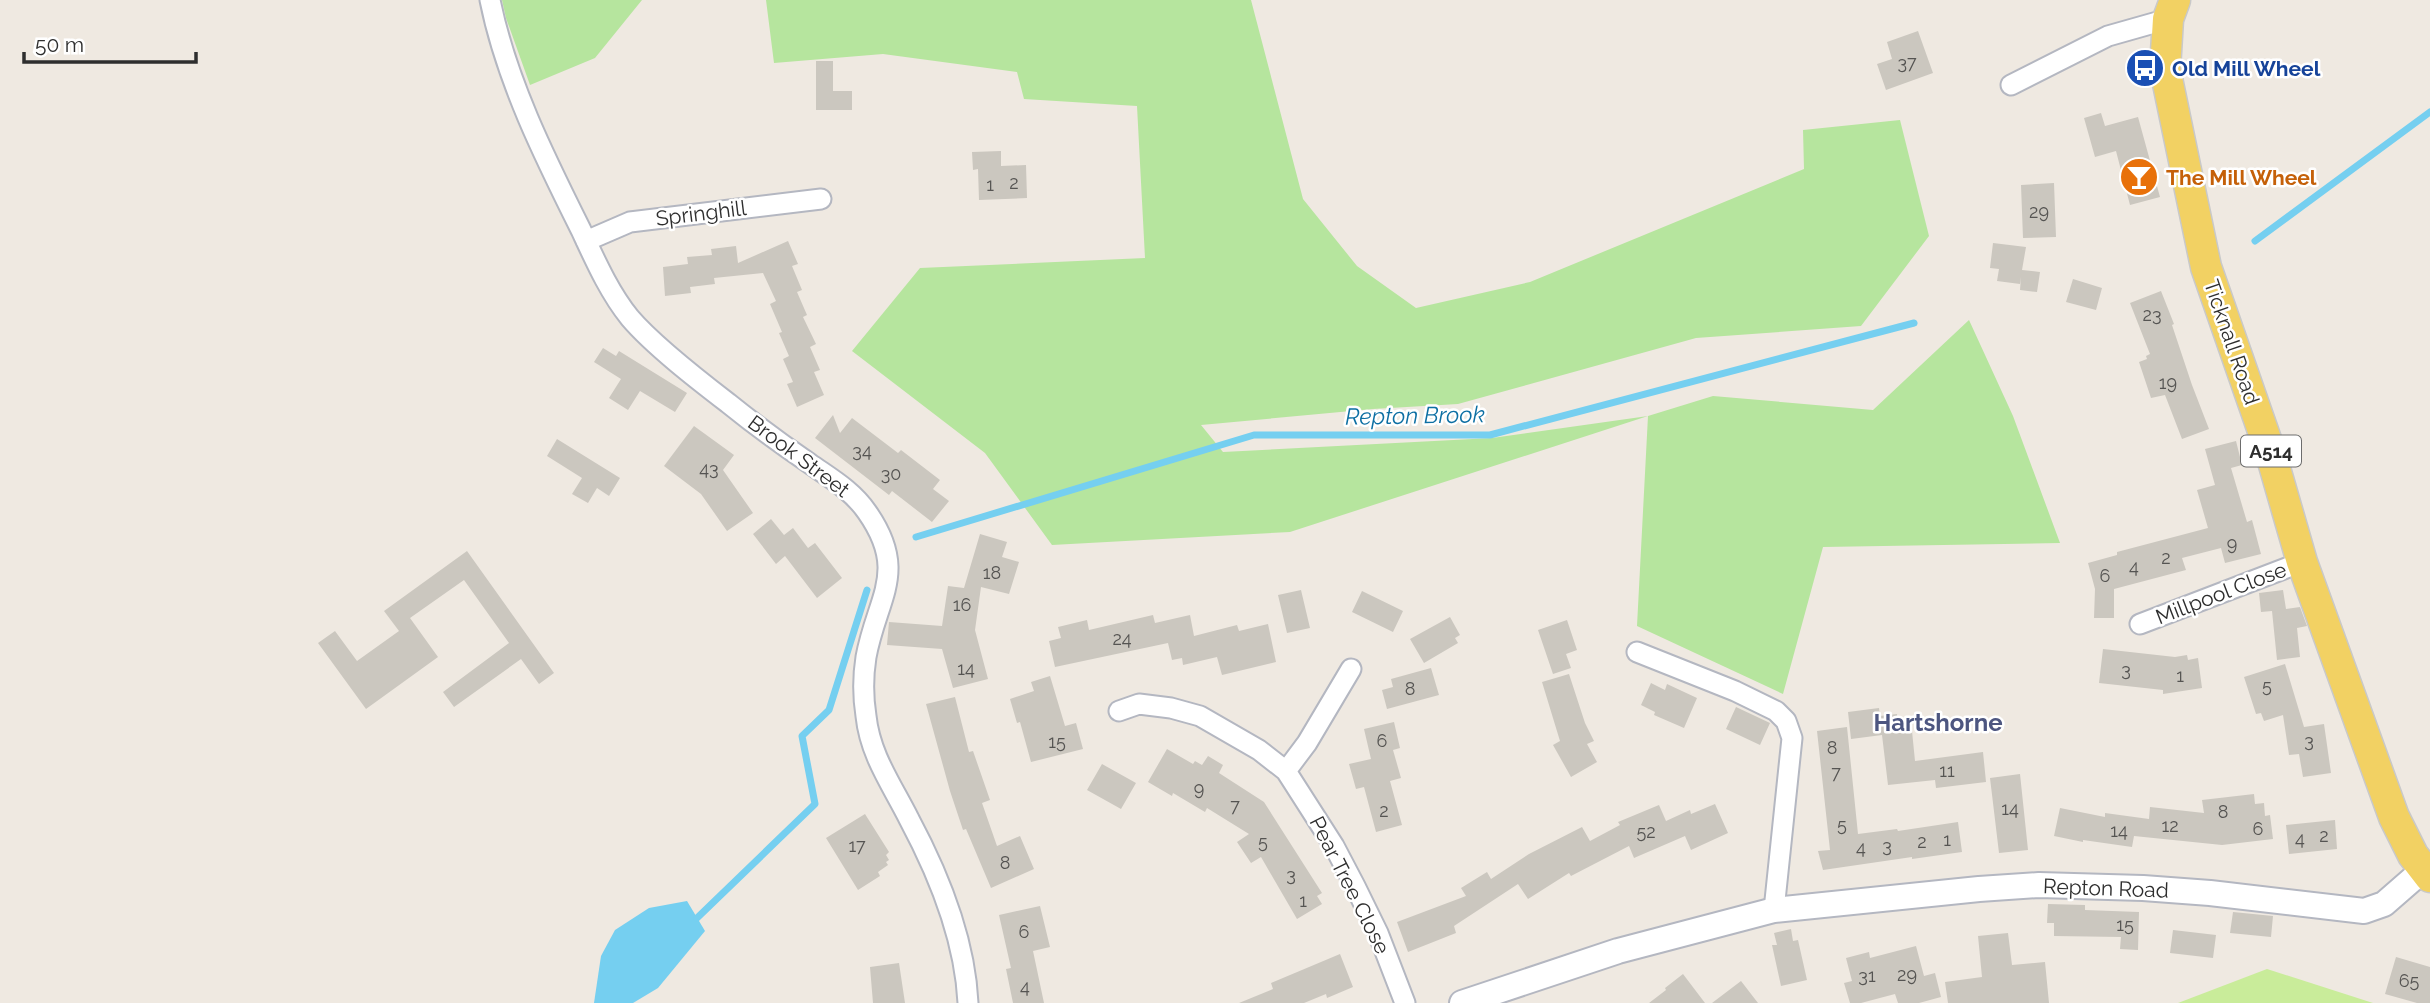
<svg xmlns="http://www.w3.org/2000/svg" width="2430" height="1003" font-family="Raleway,sans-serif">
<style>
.green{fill:#b6e59e}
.pitch{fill:#c9ec9a}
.water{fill:#75cff0}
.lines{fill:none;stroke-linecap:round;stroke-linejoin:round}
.stream{stroke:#75cff0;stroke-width:7}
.building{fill:#cbc7bf}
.minor-casing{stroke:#b4b7c1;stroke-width:23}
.tertiary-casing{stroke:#b4b7c1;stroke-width:28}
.primary-casing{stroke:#c9c9c9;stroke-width:33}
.minor{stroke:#fff;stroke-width:19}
.tertiary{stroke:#fff;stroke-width:24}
.primary{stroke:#f2d163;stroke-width:30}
.labels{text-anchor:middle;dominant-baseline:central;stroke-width:5;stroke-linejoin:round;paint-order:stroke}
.number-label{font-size:18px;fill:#555452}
.shield{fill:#fff;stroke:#6d6d6d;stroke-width:2}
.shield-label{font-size:19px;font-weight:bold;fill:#2e2e2e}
.transit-label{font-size:21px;font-weight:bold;fill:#164399;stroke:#fff;text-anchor:start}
.food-label{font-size:21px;font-weight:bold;fill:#c56008;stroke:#fff;text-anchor:start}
.street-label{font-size:21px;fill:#2e2e2e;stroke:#fff}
.water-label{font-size:23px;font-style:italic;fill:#0d6fa3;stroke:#fff}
.quarter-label{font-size:24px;font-weight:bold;fill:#4d5680;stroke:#fff}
</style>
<rect width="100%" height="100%" fill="#efe9e1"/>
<!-- green -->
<path class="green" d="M502 0H642L595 58 530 85 506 18Z
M766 0H1251L1303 199 1357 266 1416 308 1530 282 1804 169 1803 130 1900 120 1929 236 1861 326 1696 338 1458 404 1373 409 1201 425 1223 452 1492 438 1648 416 1713 396 1873 410 1969 320 2013 416 2060 543 1823 547 1783 694 1637 626 1648 416 1290 532 1052 545 985 453 852 351 920 268 1145 258 1137 106 1024 99 1017 72 883 54 774 63Z"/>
<!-- pitch -->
<path class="pitch" d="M2267 969 2373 1003H2178Z"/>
<!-- water -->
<path class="water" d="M687 901 705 931 658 988 633 1003H594L601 956 615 930 649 908Z"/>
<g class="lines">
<!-- stream -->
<path class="stream" d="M2255 241 2430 112
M916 537 1254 435H1490L1914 323
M697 918 815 804 802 736 829 710 867 590"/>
</g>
<!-- building -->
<path class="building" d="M1918 31 1933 73 1886 90 1877 64 1892 59 1887 42Z
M816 61H833V91H852V110H816Z
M2101 113 2105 126 2138 117 2160 197 2130 205 2116 151 2095 157 2084 118Z
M1001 151V166L1026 165 1027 198 979 200 978 169 973 170 972 152Z
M2054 183 2056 237 2023 238 2021 185Z
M788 241 798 264 792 266 802 290 797 292 807 315 803 317 816 344 810 347 820 370 814 372 824 395 797 407 787 384 793 382 783 359 789 356 779 333 782 332 770 304 776 301 763 273 714 278 715 284 690 287 691 293 665 296 663 267 688 264 687 257 712 255 711 249 736 246 738 263Z
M1993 243 2026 247 2022 270 2040 272 2037 292 2020 290 2021 277 2020 284 1997 281 1999 269 1990 268Z
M2073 279 2102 288 2096 310 2066 302Z
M2161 291 2174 324 2172 325 2192 385 2209 429 2182 439 2165 395 2151 398 2139 362 2147 359 2146 356 2150 354 2130 303Z
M603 348 616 356 619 351 687 393 675 412 640 391 628 410 609 398 621 379 594 362Z
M833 415 840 433 852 418 898 453 901 450 940 480 933 489 949 501 932 522 892 491 889 495 815 438Z
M694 426 734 455 723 470 753 513 727 531 701 494 664 466Z
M557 439 620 478 609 496 597 488 588 503 572 494 582 478 547 456Z
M2236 441 2242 465 2231 468 2247 522 2252 520 2261 554 2225 563 2221 548 2182 558 2186 570 2114 589V618H2094L2095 589 2088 563 2117 555V552L2208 528 2197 490 2215 485 2205 449Z
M771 519 784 535 793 528 808 548 815 543 842 578 817 598 785 556 776 564 753 534Z
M980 534 1007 542 1002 557 1019 562 1009 594 981 587 975 630 988 679 953 688 942 649 887 645 889 622 942 626 948 586 964 588Z
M467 551 554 673 539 684 521 659 454 707 443 692 509 643 464 580 410 618 438 657 366 709 318 643 335 631 357 661 399 631 384 611Z
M1301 590 1310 628 1287 633 1278 595Z
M2283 590 2286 609 2300 607 2307 626 2297 628 2300 657 2277 660 2272 611 2261 612 2259 593Z
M1362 591 1403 611 1393 632 1352 612Z
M1153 615 1155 623 1190 615 1194 636 1237 625 1239 631 1268 624 1276 662 1222 675 1217 657 1183 665 1182 658 1172 660 1168 643 1055 667 1049 641 1061 638 1058 627 1087 620 1089 630Z
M1450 617 1460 635 1455 638 1458 643 1424 663 1410 639Z
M1567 620 1577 650 1566 654 1571 668 1553 674 1538 630Z
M2103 649 2175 657 2187 655 2188 660 2198 658 2202 688 2163 694V690L2099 683Z
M2285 664 2304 727 2324 724 2331 773 2303 777 2299 754 2289 755 2283 715 2264 721 2261 713 2256 714 2244 677Z
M1431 668 1439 695 1387 709 1382 690 1393 687 1391 679Z
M1569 674 1585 723 1594 741 1587 744 1597 762 1571 777 1553 745 1560 741 1542 682Z
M1050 676 1065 726 1076 723 1083 749 1031 762 1020 722 1017 723 1010 699 1034 691 1031 682Z
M1651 683 1665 690 1667 684 1697 698 1684 728 1654 715 1655 712 1641 705Z
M955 697 969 752 973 751 990 800 982 803 997 846 1020 836 1034 869 991 888 966 829 963 830 950 791 926 704Z
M1736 707 1770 723 1760 745 1726 729Z
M1879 708 1880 716 1897 714 1899 733 1912 731 1915 761 1983 752 1986 782 1936 788 1935 780 1888 785 1882 735 1851 739 1848 712Z
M1394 722 1400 748 1393 750 1401 778 1390 781 1402 825 1376 832 1364 787 1356 789 1349 764 1371 759 1364 729Z
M1847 727 1858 834 1897 829 1898 831 1958 822 1962 852 1912 859V857L1823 870 1818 851 1830 850 1817 731Z
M1167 749 1193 764 1195 761 1202 765 1208 756 1223 765 1219 773 1264 802 1322 893 1317 896 1322 904 1297 919 1261 857 1251 863 1237 842 1249 834 1207 808 1205 812 1173 793 1172 796 1148 782Z
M1102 764 1136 783 1121 809 1087 790Z
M2020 774 2028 850 1999 853 1990 778Z
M2254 794 2255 804 2264 803 2265 816 2270 815 2273 839 2222 845 2134 836 2132 847 2083 840V842L2054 836 2060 808 2105 817V813L2149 819 2150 807 2204 813 2202 800Z
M1715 804 1728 833 1691 850 1685 836 1634 858 1629 846 1571 876 1569 873 1528 899 1518 884 1454 926 1456 933 1408 952 1397 922 1466 896 1461 888 1487 872 1491 879 1529 854 1582 827 1590 841 1620 825 1618 822 1659 805 1666 821 1690 810 1691 814Z
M865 814 889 852 886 855 889 860 886 862 888 865 878 872 880 876 858 890 826 838Z
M2335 820 2337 849 2289 854 2286 825Z
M2048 904 2085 905V910L2139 912 2138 950 2120 949 2121 937 2054 936V923H2047Z
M1040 906 1050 947 1033 951 1044 1003H1013L1006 969 1011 968 999 915Z
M2233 912 2273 916 2271 937 2230 933Z
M1791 929 1793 941 1798 940 1807 980 1781 986 1772 945H1777L1774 933Z
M2173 930 2216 935 2213 958 2170 953Z
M2008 933 2012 965 2045 962 2049 1003H1948L1945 982 1982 977 1978 936Z
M1916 946 1924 976 1935 973 1941 997 1919 1003H1898L1895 994 1861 1003H1850L1844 983 1852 981 1846 958 1869 952 1870 958Z
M1340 954 1353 987 1327 998 1326 994 1304 1003H1239L1273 989 1271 983Z
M2396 957 2430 967V1003H2417L2385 994Z
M899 963 905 1003H873L870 967Z
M1683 974 1705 1003H1649L1666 990 1665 988Z
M1741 981 1758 1003H1712Z"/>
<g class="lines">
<defs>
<path id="minor" d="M490 0C506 80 545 158 581 230 595 260 609 292 630 318 654 346 698 380 728 403 754 424 781 444 809 463 830 478 852 490 867 512 909 572 877 597 866 657 863 676 863 697 866 716 870 755 892 785 909 819 939 875 965 939 968 1003
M2011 85 2108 36 2168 19
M586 241 630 222 821 199
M2140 624 2302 562
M1637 652 1735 691 1776 711 1786 721 1792 738 1774 910
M1119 711 1139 704 1171 708 1200 716 1259 750 1286 771 1334 846 1355 886 1378 933 1405 1003
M1286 771 1307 743 1351 669"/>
<path id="tertiary" d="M1462 1003 1618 951 1774 910 1979 889 2039 885 2143 888 2210 893 2364 911 2384 904 2423 870"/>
<path id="primary" d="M2175 0 2168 19 2165 69 2206 267 2270 451 2302 562 2394 817 2413 855 2430 877"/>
</defs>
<!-- minor casing -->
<use href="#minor" class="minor-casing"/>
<!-- tertiary casing -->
<use href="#tertiary" class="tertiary-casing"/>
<!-- primary casing -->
<use href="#primary" class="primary-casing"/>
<!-- minor -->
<use href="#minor" class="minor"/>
<!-- tertiary -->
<use href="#tertiary" class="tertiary"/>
<!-- primary -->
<use href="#primary" class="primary"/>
</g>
<!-- icons -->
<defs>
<symbol id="bus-disc" viewBox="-11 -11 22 22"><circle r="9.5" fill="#1a4fb4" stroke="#fff"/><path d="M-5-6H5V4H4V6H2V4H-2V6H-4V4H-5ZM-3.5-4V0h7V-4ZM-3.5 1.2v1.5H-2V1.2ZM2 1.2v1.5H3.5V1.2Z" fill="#fff"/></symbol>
<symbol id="bar-disc" viewBox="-11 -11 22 22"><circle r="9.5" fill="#e8710a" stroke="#fff"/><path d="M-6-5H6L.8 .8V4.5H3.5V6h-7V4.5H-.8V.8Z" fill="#fff"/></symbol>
</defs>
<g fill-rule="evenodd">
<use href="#bus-disc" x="2123" y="46" width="44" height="44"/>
<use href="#bar-disc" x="2117" y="155" width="44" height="44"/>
</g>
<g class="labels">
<!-- number labels -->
<g class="number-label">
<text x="1907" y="62">37</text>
<text x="1014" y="182">2</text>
<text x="990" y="184">1</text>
<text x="2039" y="211">29</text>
<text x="2152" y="314">23</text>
<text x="2168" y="382">19</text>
<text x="862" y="450">34</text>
<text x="709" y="468">43</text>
<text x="891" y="473">30</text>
<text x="2232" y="543">9</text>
<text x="2166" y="557">2</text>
<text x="2134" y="566">4</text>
<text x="992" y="572">18</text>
<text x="2105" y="575">6</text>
<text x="962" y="604">16</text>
<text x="1122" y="638">24</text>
<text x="966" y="668">14</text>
<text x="2126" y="669">3</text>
<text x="2180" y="675">1</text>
<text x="2267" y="685">5</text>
<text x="1410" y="688">8</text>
<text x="1382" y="740">6</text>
<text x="2309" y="740">3</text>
<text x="1057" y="741">15</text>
<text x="1832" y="747">8</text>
<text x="1947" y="770">11</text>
<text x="1836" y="772">7</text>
<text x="1199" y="788">9</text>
<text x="1235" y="805">7</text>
<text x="2010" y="808">14</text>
<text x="1384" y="810">2</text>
<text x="2223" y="811">8</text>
<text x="1842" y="824">5</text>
<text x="2170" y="825">12</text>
<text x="2258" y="828">6</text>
<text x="2119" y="830">14</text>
<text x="1646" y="831">52</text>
<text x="2324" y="835">2</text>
<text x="2300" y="838">4</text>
<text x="1947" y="839">1</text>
<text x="1263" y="841">5</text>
<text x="1922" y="841">2</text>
<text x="857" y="845">17</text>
<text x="1887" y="845">3</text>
<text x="1861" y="847">4</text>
<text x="1005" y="862">8</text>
<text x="1291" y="874">3</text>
<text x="1303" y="900">1</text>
<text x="2125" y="924">15</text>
<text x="1024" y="931">6</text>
<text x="1907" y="974">29</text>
<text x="1867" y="975">31</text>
<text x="2409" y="980">65</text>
<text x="1025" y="986">4</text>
</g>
<!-- shield labels -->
<rect class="shield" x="2241" y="435.5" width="60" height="31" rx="5"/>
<g class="shield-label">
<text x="2271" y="451">A514</text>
</g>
<!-- transit labels -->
<g class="transit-label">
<text x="2172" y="68">Old Mill Wheel</text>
</g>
<!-- food labels -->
<g class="food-label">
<text x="2166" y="177">The Mill Wheel</text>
</g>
<!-- street labels -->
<g class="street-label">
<text transform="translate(701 213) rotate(-7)">Springhill</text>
<text transform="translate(2232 342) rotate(71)">Ticknall Road</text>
<text transform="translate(799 456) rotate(37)">Brook Street</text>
<text transform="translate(2221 593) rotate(-21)">Millpool Close</text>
<text transform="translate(1350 885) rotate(63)">Pear Tree Close</text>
<text transform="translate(2106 888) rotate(2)">Repton Road</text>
</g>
<!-- water labels -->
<g class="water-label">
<text transform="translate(1415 415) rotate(-1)">Repton Brook</text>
</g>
<!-- quarter labels -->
<g class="quarter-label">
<text x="1938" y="722">Hartshorne</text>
</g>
</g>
<!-- scale -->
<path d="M24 52v10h172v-10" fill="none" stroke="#2e2e2e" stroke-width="3.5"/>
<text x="35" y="52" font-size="21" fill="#2e2e2e" stroke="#ffffff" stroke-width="5" paint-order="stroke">50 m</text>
</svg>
